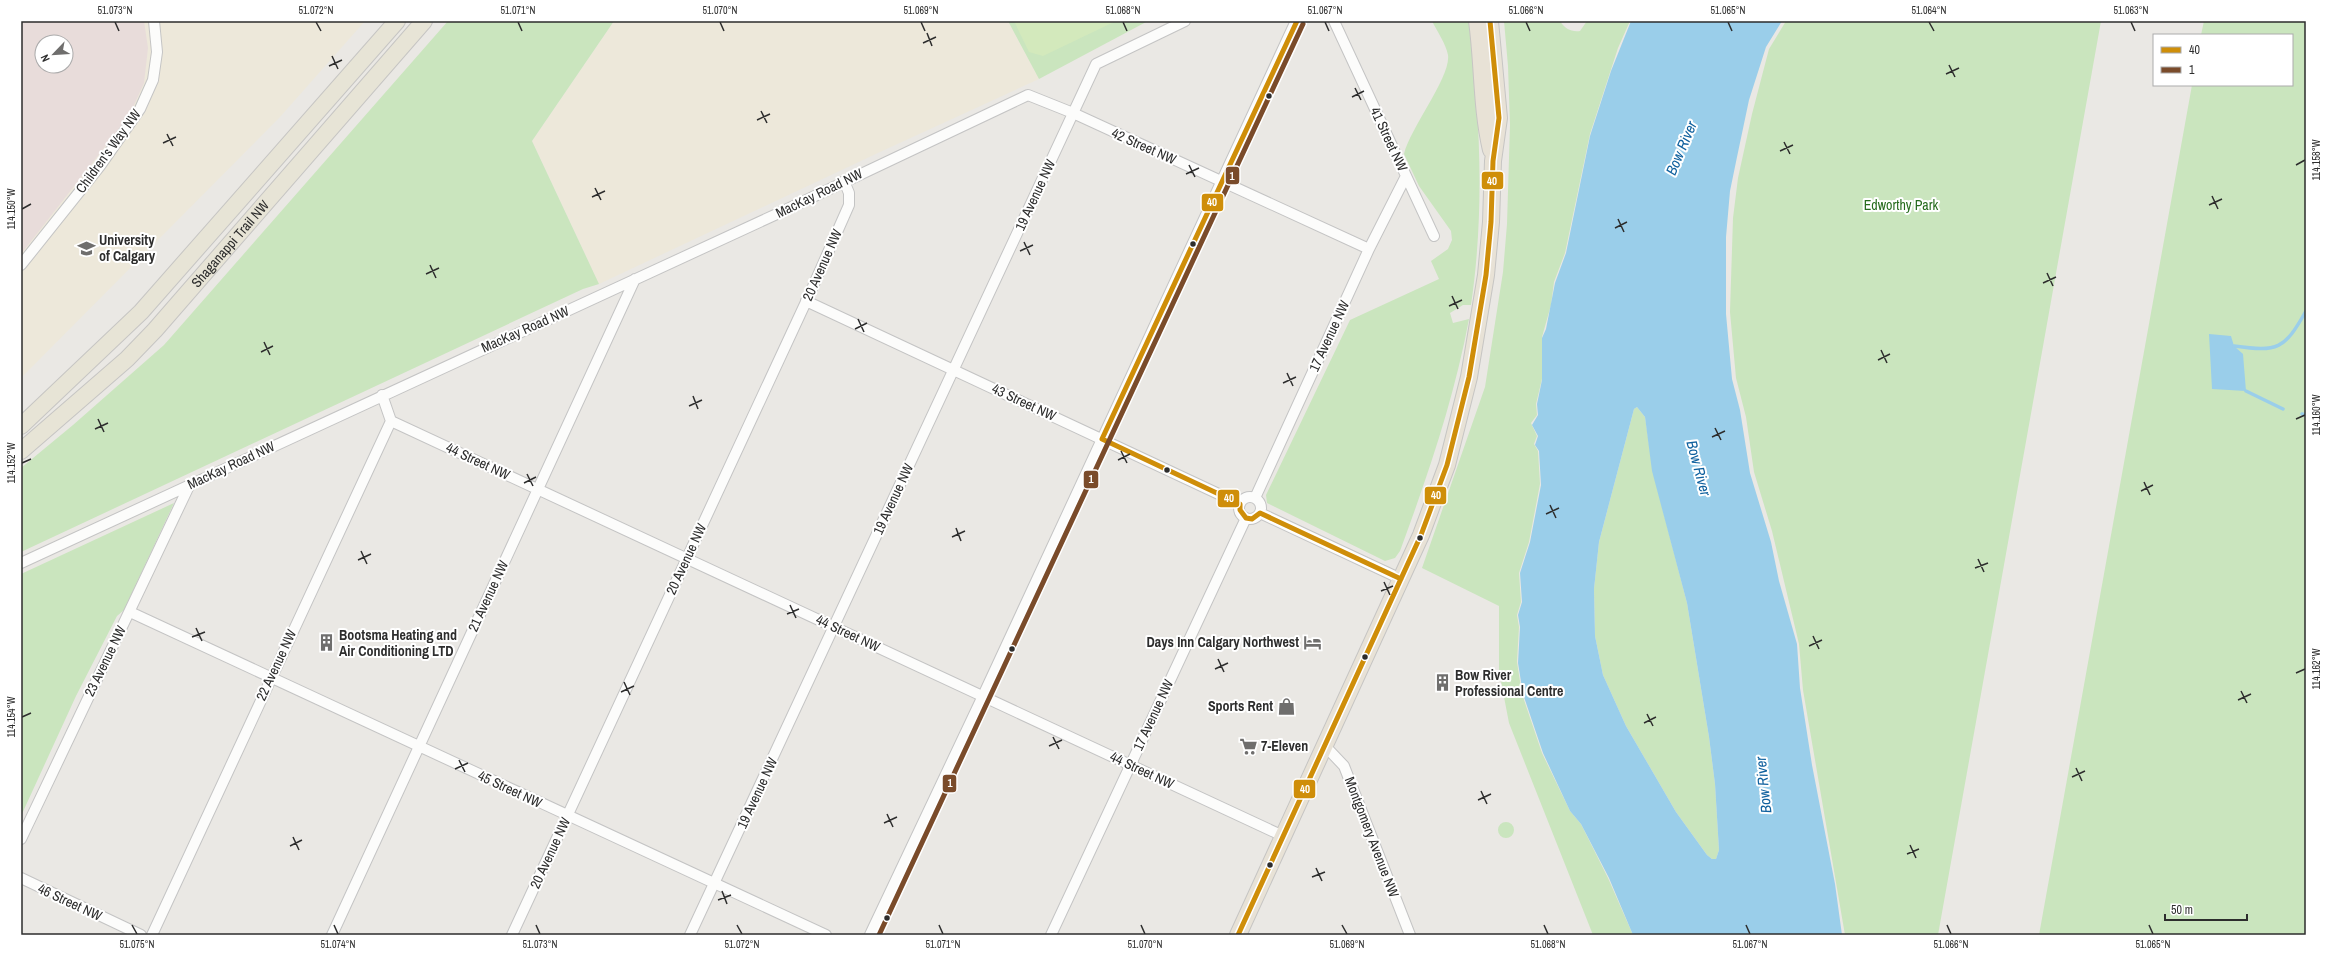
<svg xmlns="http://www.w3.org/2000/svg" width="2327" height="956" font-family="'Archivo Narrow',sans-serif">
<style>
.education{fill:#ede8da;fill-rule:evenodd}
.medical{fill:#e8dcda;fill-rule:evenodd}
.green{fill:#cae5be}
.pitch{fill:#d3e9bc}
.water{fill:#9aceea;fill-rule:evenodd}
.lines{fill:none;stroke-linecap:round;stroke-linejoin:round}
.stream{stroke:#9aceea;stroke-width:3.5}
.minor-casing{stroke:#c4c4c4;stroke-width:12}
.tertiary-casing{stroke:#c4c4c4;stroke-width:14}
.primary-casing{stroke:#c6c5c3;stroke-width:18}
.trunk-casing{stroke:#c6c5c3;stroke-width:18}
.minor{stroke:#fcfcfb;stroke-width:10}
.tertiary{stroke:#fcfcfb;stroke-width:12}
.primary{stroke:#e7e4d6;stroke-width:16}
.trunk{stroke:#e8e2d6;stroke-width:16}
.bus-1-casing{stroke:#fff;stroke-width:8}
.bus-2-casing{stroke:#fff;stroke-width:8}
.bus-1{stroke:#cf8e09;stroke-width:5}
.bus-2{stroke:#7a4b2a;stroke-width:5}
.ticks{fill:none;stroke:#2d2d2d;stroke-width:1.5}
.bus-dot{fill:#2d2d2d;stroke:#fff;stroke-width:1.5}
.labels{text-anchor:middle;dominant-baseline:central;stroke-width:4;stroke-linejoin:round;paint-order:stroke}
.street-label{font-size:14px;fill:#2d2d2d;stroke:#fff}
.park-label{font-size:14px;fill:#266b1d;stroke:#fff}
.poi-label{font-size:14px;font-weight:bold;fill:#2d2d2d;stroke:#fff;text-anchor:start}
.water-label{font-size:15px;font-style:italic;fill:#10619e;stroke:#fff}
.line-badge{stroke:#fff;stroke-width:1.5}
.badge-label{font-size:11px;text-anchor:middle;font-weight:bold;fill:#fff}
.neatline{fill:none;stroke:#2d2d2d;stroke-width:1.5}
.ticks-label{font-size:10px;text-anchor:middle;fill:#2d2d2d}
</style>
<rect width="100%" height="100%" fill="#eae8e4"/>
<!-- education -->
<path class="education" d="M21 21H365L280 117 21 378ZM42 42H66V66H42Z
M614 21H1008L1039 79 880 152 599 284 532 141Z"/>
<!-- medical -->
<path class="medical" d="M21 21H144L148 48 144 83 129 116 21 254ZM42 42H66V66H42Z"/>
<!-- green -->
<path class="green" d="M448 21H614L532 141 599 284 583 289 21 552V468L73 425 164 345Z
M1008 21H1148L1039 79Z
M1432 21H1469C1480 116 1485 210 1471 305H1463L1450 313 1453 323 1469 319C1454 399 1428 475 1400 551L1395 558 1385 561 1267 503 1266 495 1350 320 1439 279 1431 261 1448 249 1452 240 1451 231 1419 186 1404 154C1410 128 1451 77 1448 55 1446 44 1437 31 1432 21Z
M1504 21H1560C1565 29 1571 32 1580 31L1587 21H1630L1618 48 1590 134 1565 253 1554 282 1551 305 1542 337V379L1536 404 1537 415 1531 423 1537 436 1534 444 1538 451 1540 484 1529 542 1519 573 1521 602 1517 615 1519 627 1517 662 1522 694 1542 753 1570 811 1581 824 1608 878 1633 935H1593L1509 723 1499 671V606L1422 568 1485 387 1503 272 1507 224 1510 125 1508 66Z
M1786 21H2101L1938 935H1845L1803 690 1799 644 1772 531 1754 472 1746 417 1736 378 1730 312 1733 218 1738 178 1752 114 1769 49Z
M2204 21H2306V935H2039L2192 85H2292V35H2201Z
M1637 407 1645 417 1653 472 1687 603 1709 737 1715 784 1719 850 1716 859H1712L1707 855 1676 812 1626 726 1603 675 1595 636 1594 589 1599 542 1634 409Z
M174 503 124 610 117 616 76 696 21 816V574Z
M1498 830a8 8 0 1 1 16 0a8 8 0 1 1-16 0Z"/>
<!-- pitch -->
<path class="pitch" d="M1014 21H1116L1043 56 1029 52Z"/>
<!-- water -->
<path class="water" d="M1631 21H1782L1766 47 1749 100 1737 157 1730 191 1726 237V314L1732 379 1740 410 1750 473 1771 542 1779 581 1797 644 1800 688 1812 765 1835 884 1842 935H1633L1609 878 1581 824 1570 811 1543 753 1523 694 1518 663 1520 627 1518 615 1522 602 1520 573 1530 542 1541 485 1539 451 1535 445 1538 436 1532 425 1538 415 1537 404 1542 380V338L1546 329 1555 283 1566 253 1590 136 1611 71ZM1637 407 1645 417 1652 471 1687 603 1709 737 1715 784 1719 850 1716 859H1712L1707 855 1676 812 1626 726 1603 675 1595 636 1594 589 1599 542 1634 409Z
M2209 334 2231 336 2234 346 2243 354 2246 391 2212 389Z"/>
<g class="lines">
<!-- stream -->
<path class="stream" d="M2234 346C2278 352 2284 350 2306 311
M2246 391 2283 409
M2302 414 2306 415"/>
<defs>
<path id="minor" d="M1334 21 1434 236
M21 265 100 166 140 109 153 80 157 52 154 21
M806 301 1240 504
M391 421 1283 836
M1239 508a11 11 0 1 1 22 0a11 11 0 1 1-22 0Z
M1255 498 1369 249 1406 176
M1260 513 1401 579
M21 563 779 213 1028 95 1073 113 1369 249
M130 612 826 935
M1325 746 1344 766 1410 935
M21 839 190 484
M21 878 141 935
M152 935 391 421 382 395
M332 935 635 279
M512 935 811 291 849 205V193L844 181
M690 935 1096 64 1185 21
M1051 935 1246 518"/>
<path id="tertiary" d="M871 935 984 696 1297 21"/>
<g id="primary">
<path d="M21 426 141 312 397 21"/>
<path id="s1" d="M21 451 127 359 155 330 424 21"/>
</g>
<path id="trunk" d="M1477 21C1483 64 1481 107 1491 150
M1238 935 1421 535 1447 465 1469 377 1486 275 1491 222 1493 161 1499 118 1490 21"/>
</defs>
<!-- minor casing -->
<use href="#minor" class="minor-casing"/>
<!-- tertiary casing -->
<use href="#tertiary" class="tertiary-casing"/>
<!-- primary casing -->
<use href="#primary" class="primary-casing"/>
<!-- trunk casing -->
<use href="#trunk" class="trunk-casing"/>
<!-- minor -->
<use href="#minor" class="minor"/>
<!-- tertiary -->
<use href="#tertiary" class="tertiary"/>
<!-- primary -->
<use href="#primary" class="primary"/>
<!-- trunk -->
<use href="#trunk" class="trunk"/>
<defs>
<path id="bus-1" d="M1297 21 1102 439 1240 504V510L1246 518 1252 519 1260 513 1401 579
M1238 935 1421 535 1447 465 1469 377 1486 275 1491 222 1493 161 1499 118 1490 21"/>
<path id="bus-2" d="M879 935 1303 24"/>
</defs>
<!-- bus-1 casing -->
<use href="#bus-1" class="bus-1-casing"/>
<!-- bus-2 casing -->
<use href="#bus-2" class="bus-2-casing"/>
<!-- bus-1 -->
<use href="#bus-1" class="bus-1"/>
<!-- bus-2 -->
<use href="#bus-2" class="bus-2"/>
</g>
<!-- ticks -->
<path class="ticks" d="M115 22 119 31M316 22 321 31M518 22 522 31M720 22 724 31M921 22 925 31M1123 22 1127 31M1325 22 1329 31M1526 22 1530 31M1728 22 1732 31M1929 22 1934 31M2131 22 2135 31M927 33 932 46M923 43 936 37M332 56 338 69M1949 65 1955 77M329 66 342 60M1946 74 1959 68M1355 88 1361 100M1352 97 1364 91M761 111 767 123M757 120 770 114M167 134 173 146M1784 142 1790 154M163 143 176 137M1780 151 1793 145M1189 165 1195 177M2296 165 2305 160M1186 174 1199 168M595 188 601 200M2212 196 2218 209M592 197 605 191M2209 205 2222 199M22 209 31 204M1618 219 1624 232M1615 228 1627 222M1024 242 1030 255M1020 251 1033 245M430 265 436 278M2047 273 2053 286M426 274 439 268M2043 283 2056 277M1452 296 1458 309M1449 306 1462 300M858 319 864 332M855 329 867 323M264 342 270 355M1881 350 1887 363M261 352 273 346M1878 360 1890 354M1287 373 1293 386M1283 383 1296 377M693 396 698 409M689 406 702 400M98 419 104 432M2296 419 2305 415M1715 428 1721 440M95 429 108 423M1712 437 1725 431M1121 451 1127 463M1118 460 1130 454M22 463 31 459M527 474 533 486M2144 482 2150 495M524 483 536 477M2141 491 2153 485M1550 505 1556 518M1546 514 1559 508M956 528 961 541M952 537 965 531M361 551 367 564M1978 559 1984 572M358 560 371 554M1975 568 1988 563M1384 582 1390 595M1381 591 1393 586M790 605 796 618M787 614 799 609M196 628 202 641M1813 636 1819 649M192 637 205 632M1809 646 1822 640M1218 659 1224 672M1215 669 1228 663M2296 673 2305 669M624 682 630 695M2241 691 2247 703M621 692 634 686M2238 700 2251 694M1647 714 1653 726M22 717 31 713M1644 723 1656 717M1053 737 1059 749M1049 746 1062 740M459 760 465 772M2076 768 2082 781M455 769 468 763M2072 777 2085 771M1481 791 1487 804M1478 800 1491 794M887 814 893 827M884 823 897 817M293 837 299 850M1910 845 1916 858M290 846 302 840M1907 854 1919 849M1316 868 1322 881M1312 877 1325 872M722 891 727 904M718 900 731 895M132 925 137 934M334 925 338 934M536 925 540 934M737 925 742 934M939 925 943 934M1141 925 1145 934M1342 925 1347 934M1544 925 1548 934M1746 925 1750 934M1947 925 1951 934M2149 925 2153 934"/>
<!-- icons -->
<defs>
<symbol id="university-bare" viewBox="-9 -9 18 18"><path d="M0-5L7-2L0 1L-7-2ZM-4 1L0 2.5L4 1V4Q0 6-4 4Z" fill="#6f6e6d" stroke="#fff" stroke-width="2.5" paint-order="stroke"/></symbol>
<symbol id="hotel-bare" viewBox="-9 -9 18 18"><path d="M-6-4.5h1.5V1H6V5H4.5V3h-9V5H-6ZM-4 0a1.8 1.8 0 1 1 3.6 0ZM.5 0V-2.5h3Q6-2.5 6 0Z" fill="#6f6e6d" stroke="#fff" stroke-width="2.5" paint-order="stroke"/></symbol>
<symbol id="building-bare" viewBox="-9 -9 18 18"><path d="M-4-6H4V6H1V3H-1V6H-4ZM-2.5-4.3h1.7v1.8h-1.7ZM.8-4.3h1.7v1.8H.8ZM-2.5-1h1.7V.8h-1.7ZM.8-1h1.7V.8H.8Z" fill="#6f6e6d" stroke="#fff" stroke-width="2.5" paint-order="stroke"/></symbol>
<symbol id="shop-bare" viewBox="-9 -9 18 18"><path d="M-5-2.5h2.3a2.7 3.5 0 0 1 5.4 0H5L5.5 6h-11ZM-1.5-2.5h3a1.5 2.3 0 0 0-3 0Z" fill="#6f6e6d" stroke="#fff" stroke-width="2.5" paint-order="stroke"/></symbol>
<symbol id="supermarket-bare" viewBox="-9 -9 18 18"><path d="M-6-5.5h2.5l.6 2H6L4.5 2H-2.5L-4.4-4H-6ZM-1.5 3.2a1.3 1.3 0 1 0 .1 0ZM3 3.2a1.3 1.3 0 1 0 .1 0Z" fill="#6f6e6d" stroke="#fff" stroke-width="2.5" paint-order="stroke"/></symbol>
</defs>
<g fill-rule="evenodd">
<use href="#university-bare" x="74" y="236" width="25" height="25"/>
<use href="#hotel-bare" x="1300" y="630" width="25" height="25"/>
<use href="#building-bare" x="314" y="630" width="25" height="25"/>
<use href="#building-bare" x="1430" y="670" width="25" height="25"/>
<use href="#shop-bare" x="1274" y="694" width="25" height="25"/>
<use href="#supermarket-bare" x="1236" y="734" width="25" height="25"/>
</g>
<!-- markers -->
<g class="bus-dot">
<circle cx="1269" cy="96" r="3.5"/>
<circle cx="1193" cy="244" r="3.5"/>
<circle cx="1167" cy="470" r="3.5"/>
<circle cx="1420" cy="538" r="3.5"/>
<circle cx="1012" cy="649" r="3.5"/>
<circle cx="1365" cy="657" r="3.5"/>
<circle cx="1270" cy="865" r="3.5"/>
<circle cx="887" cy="918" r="3.5"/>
</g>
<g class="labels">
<!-- street labels -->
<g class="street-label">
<text transform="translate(1389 139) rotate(65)">41 Street NW</text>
<text transform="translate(1144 146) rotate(24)">42 Street NW</text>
<text transform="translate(108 151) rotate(-54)">Children's Way NW</text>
<text transform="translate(819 193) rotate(-26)">MacKay Road NW</text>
<text transform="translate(1035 195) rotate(-65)">19 Avenue NW</text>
<text stroke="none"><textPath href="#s1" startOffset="295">Shaganappi Trail NW</textPath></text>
<text transform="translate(822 265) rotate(-66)">20 Avenue NW</text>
<text transform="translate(525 329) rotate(-24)">MacKay Road NW</text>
<text transform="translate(1329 336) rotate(-65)">17 Avenue NW</text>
<text transform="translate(1024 402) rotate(25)">43 Street NW</text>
<text transform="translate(478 461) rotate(25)">44 Street NW</text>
<text transform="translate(231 465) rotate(-25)">MacKay Road NW</text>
<text transform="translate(893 499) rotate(-65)">19 Avenue NW</text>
<text transform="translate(686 559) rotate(-65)">20 Avenue NW</text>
<text transform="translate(488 596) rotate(-65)">21 Avenue NW</text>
<text transform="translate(848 633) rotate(25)">44 Street NW</text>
<text transform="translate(105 661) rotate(-64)">23 Avenue NW</text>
<text transform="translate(276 665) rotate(-65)">22 Avenue NW</text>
<text transform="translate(1153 715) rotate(-65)">17 Avenue NW</text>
<text transform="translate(1142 770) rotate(25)">44 Street NW</text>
<text transform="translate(510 789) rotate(25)">45 Street NW</text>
<text transform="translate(757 793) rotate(-65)">19 Avenue NW</text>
<text transform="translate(1372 837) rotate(69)">Montgomery Avenue NW</text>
<text transform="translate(550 853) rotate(-65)">20 Avenue NW</text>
<text transform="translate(70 902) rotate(25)">46 Street NW</text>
</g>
<!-- park labels -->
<g class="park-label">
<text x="1901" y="205">Edworthy Park</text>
</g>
<!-- poi labels -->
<g class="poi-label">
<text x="99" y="240">University<tspan x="99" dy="16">of Calgary</tspan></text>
<text x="339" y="635">Bootsma Heating and<tspan x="339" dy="16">Air Conditioning LTD</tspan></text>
<text x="1299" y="642" text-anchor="end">Days Inn Calgary Northwest</text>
<text x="1455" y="675">Bow River<tspan x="1455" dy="16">Professional Centre</tspan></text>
<text x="1273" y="706" text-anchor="end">Sports Rent</text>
<text x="1261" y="746">7-Eleven</text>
</g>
<!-- water labels -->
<g class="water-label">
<text transform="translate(1681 148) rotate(-67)">Bow River</text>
<text transform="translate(1699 468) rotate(75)">Bow River</text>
<text transform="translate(1763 785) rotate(-96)">Bow River</text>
</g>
</g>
<g class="line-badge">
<rect x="1225" y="166" width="15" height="19" rx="4" fill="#7a4b2a"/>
<rect x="1481" y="171" width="23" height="19" rx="4" fill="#cf8e09"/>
<rect x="1201" y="193" width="23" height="19" rx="4" fill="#cf8e09"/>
<rect x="1083" y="470" width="16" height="19" rx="4" fill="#7a4b2a"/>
<rect x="1424" y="486" width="23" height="19" rx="4" fill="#cf8e09"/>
<rect x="1217" y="489" width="23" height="19" rx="4" fill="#cf8e09"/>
<rect x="942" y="774" width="15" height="19" rx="4" fill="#7a4b2a"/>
<rect x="1293" y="779" width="23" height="20" rx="4" fill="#cf8e09"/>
</g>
<g class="badge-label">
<text x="1232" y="180">1</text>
<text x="1492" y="185">40</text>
<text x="1212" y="206">40</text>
<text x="1091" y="483">1</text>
<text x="1436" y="499">40</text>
<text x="1229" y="502">40</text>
<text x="950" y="787">1</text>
<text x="1305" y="793">40</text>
</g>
<!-- border -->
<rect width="2327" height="956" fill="none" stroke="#ffffff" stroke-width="44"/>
<!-- legend -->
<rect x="2153" y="34" width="140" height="52" fill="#ffffff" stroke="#ababab"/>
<rect x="2161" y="47" width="20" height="6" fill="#cf8e09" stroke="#ababab"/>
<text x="2189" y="54" font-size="12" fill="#2d2d2d">40</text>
<rect x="2161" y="67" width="20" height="6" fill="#7a4b2a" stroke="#ababab"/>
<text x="2189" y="74" font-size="12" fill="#2d2d2d">1</text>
<!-- north arrow -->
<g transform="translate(54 54) rotate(245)"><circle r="19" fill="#ffffff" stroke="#ababab"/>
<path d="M0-3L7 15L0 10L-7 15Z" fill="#6f6e6d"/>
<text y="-6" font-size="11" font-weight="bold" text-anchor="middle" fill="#2d2d2d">N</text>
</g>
<!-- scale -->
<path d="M2165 914v6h82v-6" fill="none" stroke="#2d2d2d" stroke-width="2"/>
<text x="2171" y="914" font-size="12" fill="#2d2d2d" stroke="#ffffff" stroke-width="3" paint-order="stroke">50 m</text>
<rect x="22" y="22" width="2283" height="912" class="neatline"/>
<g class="ticks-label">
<text x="115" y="14">51.073°N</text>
<text x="316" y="14">51.072°N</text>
<text x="518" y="14">51.071°N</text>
<text x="720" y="14">51.070°N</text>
<text x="921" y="14">51.069°N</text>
<text x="1123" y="14">51.068°N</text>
<text x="1325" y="14">51.067°N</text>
<text x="1526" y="14">51.066°N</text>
<text x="1728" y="14">51.065°N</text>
<text x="1929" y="14">51.064°N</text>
<text x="2131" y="14">51.063°N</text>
<text transform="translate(2316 160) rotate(-90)" y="4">114.158°W</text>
<text transform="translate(11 209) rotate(-90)" y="4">114.150°W</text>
<text transform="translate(2316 415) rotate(-90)" y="4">114.160°W</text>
<text transform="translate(11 463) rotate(-90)" y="4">114.152°W</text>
<text transform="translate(2316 669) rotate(-90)" y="4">114.162°W</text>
<text transform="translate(11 717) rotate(-90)" y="4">114.154°W</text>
<text x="137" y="948">51.075°N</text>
<text x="338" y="948">51.074°N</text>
<text x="540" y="948">51.073°N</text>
<text x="742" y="948">51.072°N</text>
<text x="943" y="948">51.071°N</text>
<text x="1145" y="948">51.070°N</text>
<text x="1347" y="948">51.069°N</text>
<text x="1548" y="948">51.068°N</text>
<text x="1750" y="948">51.067°N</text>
<text x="1951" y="948">51.066°N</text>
<text x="2153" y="948">51.065°N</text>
</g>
</svg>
